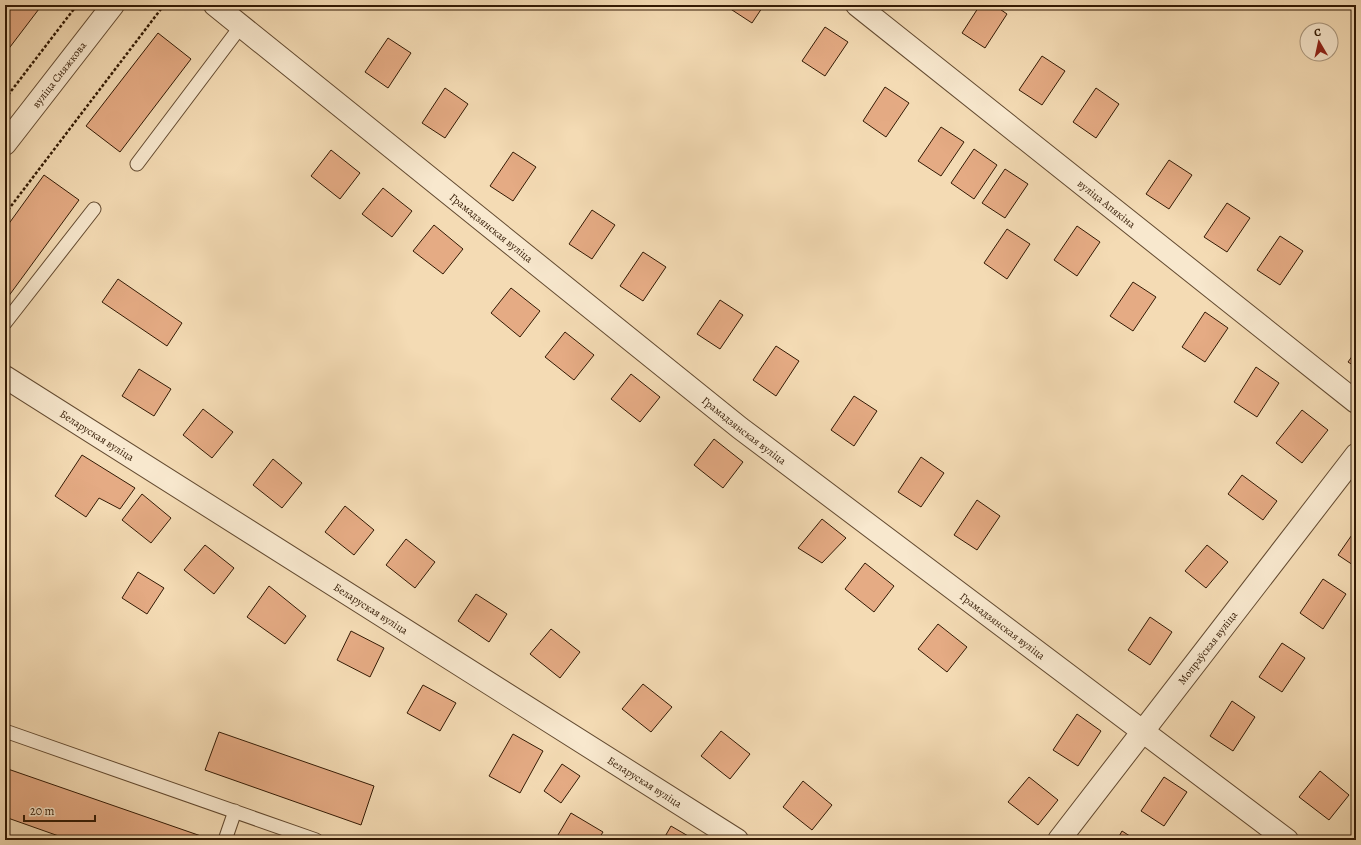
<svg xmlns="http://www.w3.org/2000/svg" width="1361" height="845" font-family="Alegreya,serif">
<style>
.building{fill:#e5ab84;stroke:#331a04}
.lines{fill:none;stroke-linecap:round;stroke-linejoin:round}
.service-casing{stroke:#634a30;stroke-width:15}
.minor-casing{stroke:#634a30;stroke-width:24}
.tertiary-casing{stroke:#634a30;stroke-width:24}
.path{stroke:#331a04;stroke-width:2.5;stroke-dasharray:3 2;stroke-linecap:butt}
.service{stroke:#f8e8ce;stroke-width:13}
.minor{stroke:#f8e8ce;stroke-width:22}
.tertiary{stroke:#f8e8ce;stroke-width:22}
.labels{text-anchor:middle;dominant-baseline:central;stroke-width:3;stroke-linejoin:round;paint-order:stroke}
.street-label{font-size:11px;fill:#331a04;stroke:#f8e8ce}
</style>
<rect width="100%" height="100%" fill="#f4dbb4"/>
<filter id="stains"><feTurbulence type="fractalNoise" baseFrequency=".005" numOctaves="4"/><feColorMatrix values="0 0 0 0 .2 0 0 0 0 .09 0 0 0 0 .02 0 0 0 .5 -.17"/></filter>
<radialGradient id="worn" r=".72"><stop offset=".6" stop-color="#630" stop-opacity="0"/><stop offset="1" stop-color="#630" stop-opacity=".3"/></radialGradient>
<!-- building -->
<path class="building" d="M5 5H42L7 51 5 49Z
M731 5H764L752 23 729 8Z
M980 5H994L1007 14 985 48 962 33Z
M825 27 848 42 825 76 802 61Z
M158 33 191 59 120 152 86 126Z
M388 38 411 53 388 88 365 72Z
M1042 56 1065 71 1042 105 1019 90Z
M885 87 909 103 886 137 863 121Z
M445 88 468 104 445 138 422 123Z
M1096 88 1119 104 1096 138 1073 122Z
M941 127 964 142 941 176 918 161Z
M974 149 997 165 974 199 951 183Z
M331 150 360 173 340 199 311 176Z
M513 152 536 167 513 201 490 186Z
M1169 160 1192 175 1169 209 1146 194Z
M1005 169 1028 184 1005 218 982 203Z
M44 175 79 200 8 297 5 294V229Z
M383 188 412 211 392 237 362 214Z
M1227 203 1250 218 1227 252 1204 237Z
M592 210 615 225 592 259 569 244Z
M434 225 463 249 443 274 413 251Z
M1077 226 1100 242 1077 276 1054 260Z
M1007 229 1030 244 1007 279 984 263Z
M1280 236 1303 251 1280 285 1257 270Z
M643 252 666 267 643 301 620 286Z
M118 279 182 323 167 346 102 302Z
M1133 282 1156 297 1133 331 1110 316Z
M511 288 540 311 520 337 491 313Z
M720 300 743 315 720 349 697 334Z
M1205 312 1228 328 1205 362 1182 347Z
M565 332 594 355 574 380 545 357Z
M776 346 799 361 776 396 753 380Z
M1356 351V367L1348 362Z
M1256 367 1279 383 1257 417 1234 402Z
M139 369 171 389 154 416 122 396Z
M631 374 660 397 640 422 611 399Z
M854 396 877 411 854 446 831 430Z
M203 409 233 432 212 458 183 435Z
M1302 410 1328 430 1302 463 1276 443Z
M714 439 743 462 723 488 694 465Z
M82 455 135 488 120 509 99 498 86 517 55 496Z
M921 457 944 473 921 507 898 492Z
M273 459 302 483 282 508 253 485Z
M1242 475 1277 501 1263 520 1228 494Z
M142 494 171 518 151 543 122 520Z
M977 500 1000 516 977 550 954 535Z
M345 506 374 530 354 555 325 532Z
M822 519 846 538 822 563 798 548Z
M1356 529V567L1338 555Z
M406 539 435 562 415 588 386 565Z
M205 545 234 568 214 594 184 570Z
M1207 545 1228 562 1206 588 1185 571Z
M865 563 894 586 874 612 845 589Z
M138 572 164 588 147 614 122 598Z
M1323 579 1346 594 1323 629 1300 613Z
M269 586 306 616 285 644 247 617Z
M476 594 507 614 489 642 458 621Z
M1150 617 1172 632 1150 665 1128 650Z
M938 624 967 647 947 672 918 649Z
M551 629 580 652 560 678 530 654Z
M351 631 384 648 370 677 337 660Z
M1282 643 1305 658 1282 692 1259 677Z
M643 684 672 707 651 732 622 709Z
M423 685 456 703 440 731 407 713Z
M1232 701 1255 717 1233 751 1210 736Z
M1077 714 1101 731 1078 766 1053 750Z
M721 731 750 754 730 779 701 756Z
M219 732 374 786 361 825 205 770Z
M513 734 543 751 520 793 489 776Z
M562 764 580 776 561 803 544 791Z
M5 768 201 836 199 840H70L5 817Z
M1320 771 1349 795 1329 820 1299 797Z
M1029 777 1058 800 1038 825 1008 802Z
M1164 777 1187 792 1164 826 1141 811Z
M803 781 832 805 812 830 783 807Z
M571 813 603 832 598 840H555Z
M671 826 695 840H663Z
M1122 831 1136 840H1117Z"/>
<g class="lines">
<defs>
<path id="service" d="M137 164 241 26
M5 323 94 209
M5 731 316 840
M225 840 235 811"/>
<g id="minor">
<path id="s1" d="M215 5 740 428 1287 840"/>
<path id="s2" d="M857 5 1356 402"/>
<path id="s3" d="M5 377 737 840"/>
<path id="s4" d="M1059 840 1356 455"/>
</g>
<g id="tertiary">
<path id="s5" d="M5 144 113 5"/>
</g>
</defs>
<!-- service casing -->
<use href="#service" class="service-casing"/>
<!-- minor casing -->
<use href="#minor" class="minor-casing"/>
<!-- tertiary casing -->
<use href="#tertiary" class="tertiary-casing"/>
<!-- path -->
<path class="path" d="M5 99 77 5
M5 214 164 5"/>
<!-- service -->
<use href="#service" class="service"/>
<!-- minor -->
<use href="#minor" class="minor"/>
<!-- tertiary -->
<use href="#tertiary" class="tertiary"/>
</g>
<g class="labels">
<!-- street labels -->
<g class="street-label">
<text stroke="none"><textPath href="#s5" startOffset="88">вуліца Сняжкова</textPath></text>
<text stroke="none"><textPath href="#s2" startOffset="319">вуліца Апякіна</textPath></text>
<text stroke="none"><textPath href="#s1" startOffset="355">Грамадзянская вуліца</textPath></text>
<text stroke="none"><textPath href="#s1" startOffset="679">Грамадзянская вуліца</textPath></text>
<text stroke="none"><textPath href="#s3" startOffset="109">Беларуская вуліца</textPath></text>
<text stroke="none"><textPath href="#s3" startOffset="433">Беларуская вуліца</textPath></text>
<text stroke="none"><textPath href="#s1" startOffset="1003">Грамадзянская вуліца</textPath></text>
<text stroke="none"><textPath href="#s4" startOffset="243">Мопраўская вуліца</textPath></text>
<text stroke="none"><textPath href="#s3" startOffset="757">Беларуская вуліца</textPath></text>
</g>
</g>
<!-- margin -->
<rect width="1361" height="845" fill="none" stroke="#f4dbb4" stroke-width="20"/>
<rect x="6" y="6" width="1349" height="833" fill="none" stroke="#331a04" stroke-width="2"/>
<rect x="10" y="10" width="1341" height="825" fill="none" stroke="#331a04"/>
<!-- north arrow -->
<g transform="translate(1319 42) rotate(351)"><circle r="19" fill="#f8e8ce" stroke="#a9967d"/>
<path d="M0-3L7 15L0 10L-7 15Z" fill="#8f2418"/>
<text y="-6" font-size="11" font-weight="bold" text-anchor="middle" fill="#331a04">С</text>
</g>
<!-- scale -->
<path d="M24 815v6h71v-6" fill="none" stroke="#331a04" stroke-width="2"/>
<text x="30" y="815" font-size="12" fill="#331a04" stroke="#f8e8ce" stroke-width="3" paint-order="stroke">20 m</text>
<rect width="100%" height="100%" filter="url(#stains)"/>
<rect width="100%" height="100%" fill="url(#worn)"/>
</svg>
